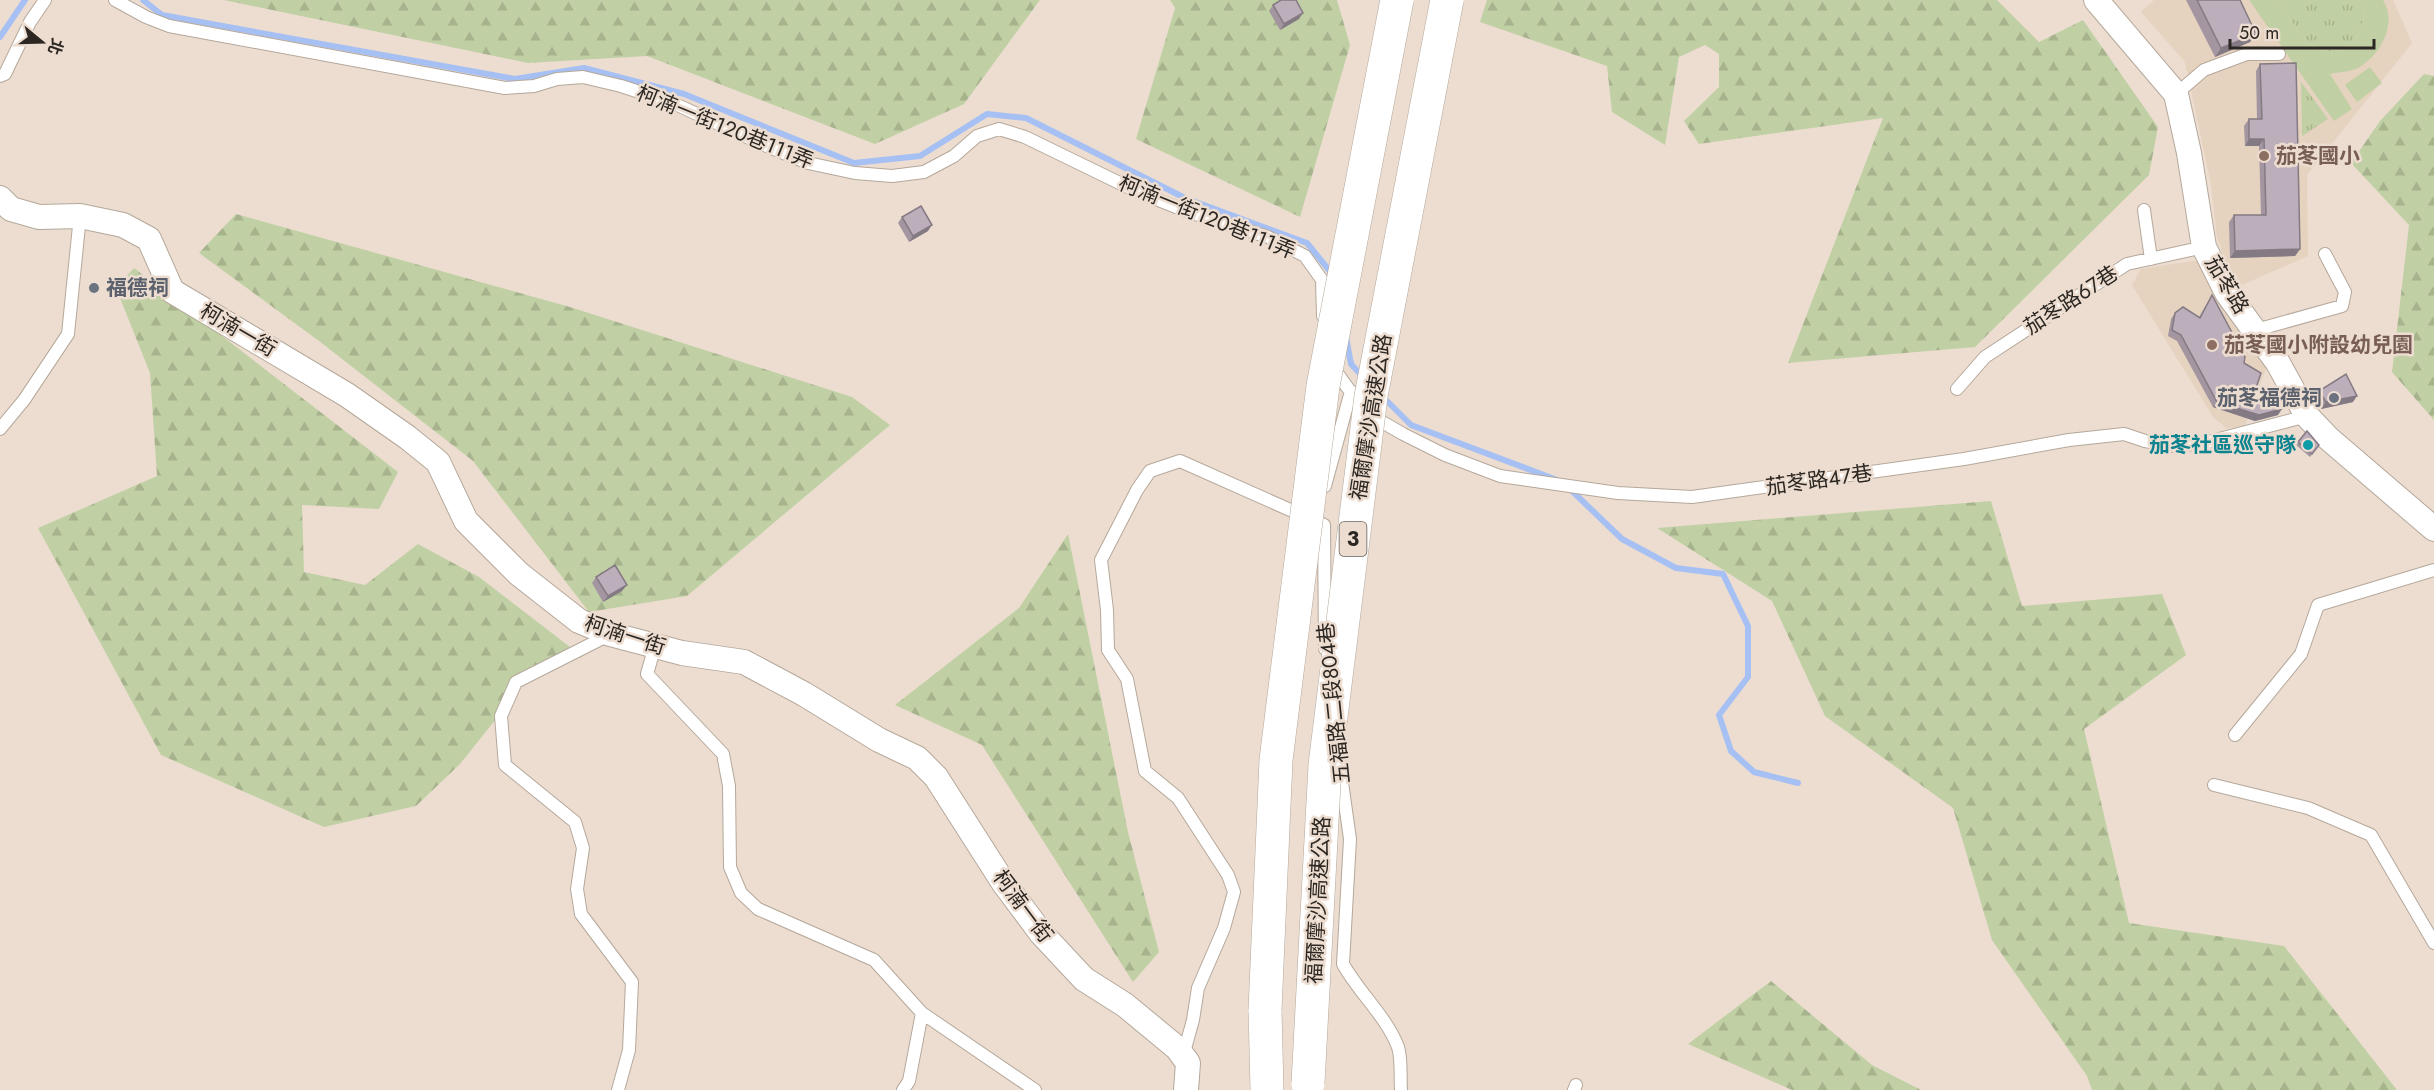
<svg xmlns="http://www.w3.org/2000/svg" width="2434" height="1090" font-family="Jost,'Noto Sans TC',sans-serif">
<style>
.built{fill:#e5d2bf}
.grass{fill:url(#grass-tufts)}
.forest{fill:url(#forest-firs)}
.garden{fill:#c1d0a4}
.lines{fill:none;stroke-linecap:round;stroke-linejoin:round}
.stream{stroke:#a6c0f4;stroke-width:6}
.service-casing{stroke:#b5a89b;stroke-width:14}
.minor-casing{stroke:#b5a89b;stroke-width:26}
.motorway-casing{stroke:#b5a89b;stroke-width:34}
.service{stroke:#fff;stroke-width:12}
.minor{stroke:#fff;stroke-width:24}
.motorway{stroke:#fff;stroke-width:33}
.motorway-bridge-casing{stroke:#b5a89b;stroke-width:34;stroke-linecap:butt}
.motorway-bridge{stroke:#fff;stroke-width:33}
.wall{fill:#a396a1}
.shaded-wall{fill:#847a83}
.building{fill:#bdaebb;stroke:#847a83;stroke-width:1.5}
.education-dot{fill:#8d6e63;stroke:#ecddd0;stroke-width:2}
.worship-dot{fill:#6b7280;stroke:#ecddd0;stroke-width:2}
.culture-dot{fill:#0f9aa8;stroke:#ecddd0;stroke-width:2}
.labels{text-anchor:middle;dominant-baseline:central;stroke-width:5;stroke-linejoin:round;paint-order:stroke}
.shield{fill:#ecddd0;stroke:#665e56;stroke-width:1.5}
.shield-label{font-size:20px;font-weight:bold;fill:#2c2722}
.street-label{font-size:21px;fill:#2c2722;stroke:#ecddd0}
.education-label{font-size:21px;font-weight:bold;fill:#785e54;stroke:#ecddd0;text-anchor:start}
.worship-label{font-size:21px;font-weight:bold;fill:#5b616d;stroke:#ecddd0;text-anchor:start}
.culture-label{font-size:21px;font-weight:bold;fill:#0d838f;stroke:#ecddd0;text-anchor:end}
</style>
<defs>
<pattern id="grass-tufts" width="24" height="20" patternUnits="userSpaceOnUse" patternTransform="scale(1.5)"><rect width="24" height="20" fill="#c1d0a4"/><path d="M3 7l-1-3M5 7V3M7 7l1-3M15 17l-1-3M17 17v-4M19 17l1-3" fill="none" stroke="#a6b38d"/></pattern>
<pattern id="forest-firs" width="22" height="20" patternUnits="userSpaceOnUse" patternTransform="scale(1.5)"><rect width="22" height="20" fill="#c1d0a4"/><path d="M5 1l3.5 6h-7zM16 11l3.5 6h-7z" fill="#a6b38d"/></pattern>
</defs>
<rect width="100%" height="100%" fill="#ecddd0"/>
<!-- built -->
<path class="built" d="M2154 0H2393L2412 43 2307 175 2308 256 2235 288 2217 237 2211 184 2185 62 2141 12Z
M2199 260 2268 363 2245 426 2226 428 2213 417 2132 285 2141 269Z"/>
<!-- grass -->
<path class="grass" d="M2277 0H2358L2366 12 2356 40 2336 52 2310 48Z
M2301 82 2328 119 2302 136Z"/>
<!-- forest -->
<path class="forest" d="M224 0H1040L964 104 875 144 647 56 528 63Z
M1170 0H1337L1350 45 1300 217 1136 139 1175 8Z
M1487 0H1997L2039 42 2083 20 2158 127 2149 175 1975 347 1788 363 1883 118 1699 144 1684 121 1719 87V54L1705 45 1679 57 1665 145 1612 112 1607 66 1480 22Z
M2424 74 2434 76V420L2392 372 2409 225 2351 163 2380 121Z
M236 214 570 307 852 397 890 425 687 596 589 612 473 461 319 341 199 253Z
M134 268 398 472 379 509 302 505 304 572 365 585 418 544 479 577 583 657 540 664 460 764 416 806 324 827 161 755 38 528 157 476 150 373 116 288Z
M1991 501 2022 606 2162 594 2186 655 2084 729 2129 923 2284 946 2397 1090H2092L2087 1076 1992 940 1953 808 1825 716 1772 601 1657 528Z
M1068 534 1128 832 1159 952 1133 982 982 745 895 705 1019 608Z
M1771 981 1872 1065 1921 1090H1792L1688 1044Z"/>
<!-- garden -->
<path class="garden" d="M2249 0H2277L2310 48 2336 52 2356 40 2366 12 2358 0H2383C2398 24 2380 56 2358 68 2350 72 2339 72 2330 74L2352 109 2334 121Z
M2370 67 2382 83 2357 102 2345 85Z"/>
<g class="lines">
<!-- stream -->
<path class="stream" d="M143 0 162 15 515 79 584 68 684 94 854 163 920 156 987 114 1026 118 1185 198 1307 243 1333 275
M0 37 25 0
M1346 337 1351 364 1364 378
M1382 396 1411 425 1557 480
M1570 489 1622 539 1676 568 1723 574 1748 626V677L1719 715 1731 751 1754 772 1798 783"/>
<defs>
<path id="service" d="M115 0 146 17 169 26 505 88 534 86 557 79 583 77 621 86 673 103 771 148 808 163 855 173 892 176 924 172 954 156 977 136 999 129 1025 137 1138 192 1186 211 1268 237 1305 256 1322 280 1323 316
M0 76 5 74 30 22 45 0
M2176 94 2204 70 2247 54H2279
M2144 210 2151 259
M2256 330 2342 306 2345 292 2325 254
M1332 366 1365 412 1403 434 1445 455 1500 476 1618 493 1692 497 1964 459 2069 440 2124 434 2145 441 2175 446 2204 443 2307 416
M1957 389 1985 357 2127 264 2204 247
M0 429 24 400 68 334 80 216
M1325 486 1351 391
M609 635 516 682 501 716 505 765 575 822 583 848 577 889 581 914 632 982 629 1050 618 1090
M655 646 647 674 723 754 729 786 730 867 741 893 758 909 874 960 922 1013 1035 1090
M2235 735 2301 654 2318 605 2434 570
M1339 761 1350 839 1343 964C1359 993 1386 1016 1398 1047 1402 1059 1400 1077 1401 1090
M2214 785 2308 808 2371 835 2434 943
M1183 1056 1193 1020 1198 988 1224 928 1234 892 1228 875 1178 798 1145 771 1127 679 1108 650 1107 610 1101 560 1137 490 1150 471 1180 461 1324 525 1325 649
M903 1090 909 1081 922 1013
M1574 1090 1576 1085"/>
<path id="minor" d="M2096 0 2176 94 2189 153 2204 247 2227 293 2278 363 2307 416 2328 438 2434 529
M0 198 11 209 39 217 80 216 123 225 149 239 172 291 347 395 407 437 438 462 466 521 519 574 579 621 610 634 682 653 744 662 804 694 879 740 917 758 936 777 1003 882 1041 933 1084 979 1125 1005 1177 1048 1188 1063 1186 1090"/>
<path id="motorway" d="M1265 1010 1267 1090"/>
</defs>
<!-- service casing -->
<use href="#service" class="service-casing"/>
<!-- minor casing -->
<use href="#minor" class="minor-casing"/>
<!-- motorway casing -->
<use href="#motorway" class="motorway-casing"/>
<!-- service -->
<use href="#service" class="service"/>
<!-- minor -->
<use href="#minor" class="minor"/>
<!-- motorway -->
<use href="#motorway" class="motorway"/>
<defs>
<path id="motorway-bridge" d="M1265 1010 1276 760 1323 386 1397 0
M1308 1083 1325 765 1371 396 1447 0"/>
</defs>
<!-- motorway-bridge casing -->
<use href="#motorway-bridge" class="motorway-bridge-casing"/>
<!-- motorway-bridge -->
<use href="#motorway-bridge" class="motorway-bridge"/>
</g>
<!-- wall -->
<path class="wall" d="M2186 0H2240L2250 42 2215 57Z
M1273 5 1299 19 1280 30 1269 11Z
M2260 64 2300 249 2295 256 2230 258 2229 222 2234 215H2261L2259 146H2245L2244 126 2249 119H2257L2256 71Z
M902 217 928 231 909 242 898 223Z
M2212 295 2244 363 2252 400 2278 415 2255 421 2213 407 2177 341 2168 336 2171 319 2175 313 2199 317Z
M2319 391 2353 402 2321 409 2314 397Z
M2307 431 2319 445 2310 457 2296 445Z
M596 577 622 591 603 602 592 583Z"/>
<!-- shaded-wall -->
<path class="shaded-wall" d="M1303 13 1299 19 1280 30 1284 24Z
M2256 34 2250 42 2215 57 2221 48Z
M2249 139H2264L2259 146H2245Z
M932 225 928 231 909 242 913 236Z
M2300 249 2295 256 2230 258 2235 251Z
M2357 396 2353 402 2321 409 2326 402Z
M2217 402 2282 409 2278 415 2255 421 2213 407Z
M627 585 622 591 603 602 608 596Z"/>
<!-- building -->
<path class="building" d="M1281 0H1296L1303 13 1284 24 1273 5Z
M2197 0H2240L2256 34 2221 48Z
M2296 63 2300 249 2235 251 2234 215H2266L2264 139H2249V119H2262L2260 64Z
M921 206 932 225 913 236 902 217Z
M2212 295 2245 357 2244 363 2261 373 2252 400 2279 395 2282 409 2259 415 2217 402 2181 335 2172 330 2175 313 2183 307 2200 318Z
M2346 374 2357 396 2326 402 2319 391Z
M2307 431 2319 445 2312 454 2298 442Z
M615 565 627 585 608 596 596 577Z"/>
<!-- markers -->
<g class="education-dot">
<circle cx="2264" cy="156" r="6"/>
<circle cx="2212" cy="345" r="6"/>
</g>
<g class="worship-dot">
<circle cx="94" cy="288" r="6"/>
<circle cx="2334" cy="398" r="6"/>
</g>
<circle class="culture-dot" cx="2308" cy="445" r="6"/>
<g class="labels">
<!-- shield labels -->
<rect class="shield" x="1339.5" y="522" width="27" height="34" rx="4.5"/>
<g class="shield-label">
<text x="1353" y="539">3</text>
</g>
<!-- street labels -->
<g class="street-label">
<text transform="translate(725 127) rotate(22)">柯湳一街120巷111弄</text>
<text transform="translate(1207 217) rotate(22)">柯湳一街120巷111弄</text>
<text transform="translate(2227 285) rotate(59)">茄苳路</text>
<text transform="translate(2071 300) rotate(-33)">茄苳路67巷</text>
<text transform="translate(238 330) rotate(30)">柯湳一街</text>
<text transform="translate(1371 417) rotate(-81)">福爾摩沙高速公路</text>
<text transform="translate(1819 480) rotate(-8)">茄苳路47巷</text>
<text transform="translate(625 635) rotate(18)">柯湳一街</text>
<text transform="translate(1334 703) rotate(-96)">五福路二段804巷</text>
<text transform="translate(1318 900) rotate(-87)">福爾摩沙高速公路</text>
<text transform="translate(1023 906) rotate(53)">柯湳一街</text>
</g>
<!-- education labels -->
<g class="education-label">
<text x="2276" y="156">茄苳國小</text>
<text x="2224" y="345">茄苳國小附設幼兒園</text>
</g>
<!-- worship labels -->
<g class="worship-label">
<text x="106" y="288">福德祠</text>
<text x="2322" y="398" text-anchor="end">茄苳福德祠</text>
</g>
<!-- culture labels -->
<g class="culture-label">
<text x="2296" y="445">茄苳社區巡守隊</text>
</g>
</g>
<!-- north arrow -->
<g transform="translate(42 42) rotate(109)" stroke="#ecddd0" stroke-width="4.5" paint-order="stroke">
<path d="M0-4.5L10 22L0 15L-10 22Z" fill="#2c2722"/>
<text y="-9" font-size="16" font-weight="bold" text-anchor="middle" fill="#2c2722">北</text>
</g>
<!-- scale -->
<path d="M2230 39v9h144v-9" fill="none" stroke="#2c2722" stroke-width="3"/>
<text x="2239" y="39" font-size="18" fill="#2c2722" stroke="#ecddd0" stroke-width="4.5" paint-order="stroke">50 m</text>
</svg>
